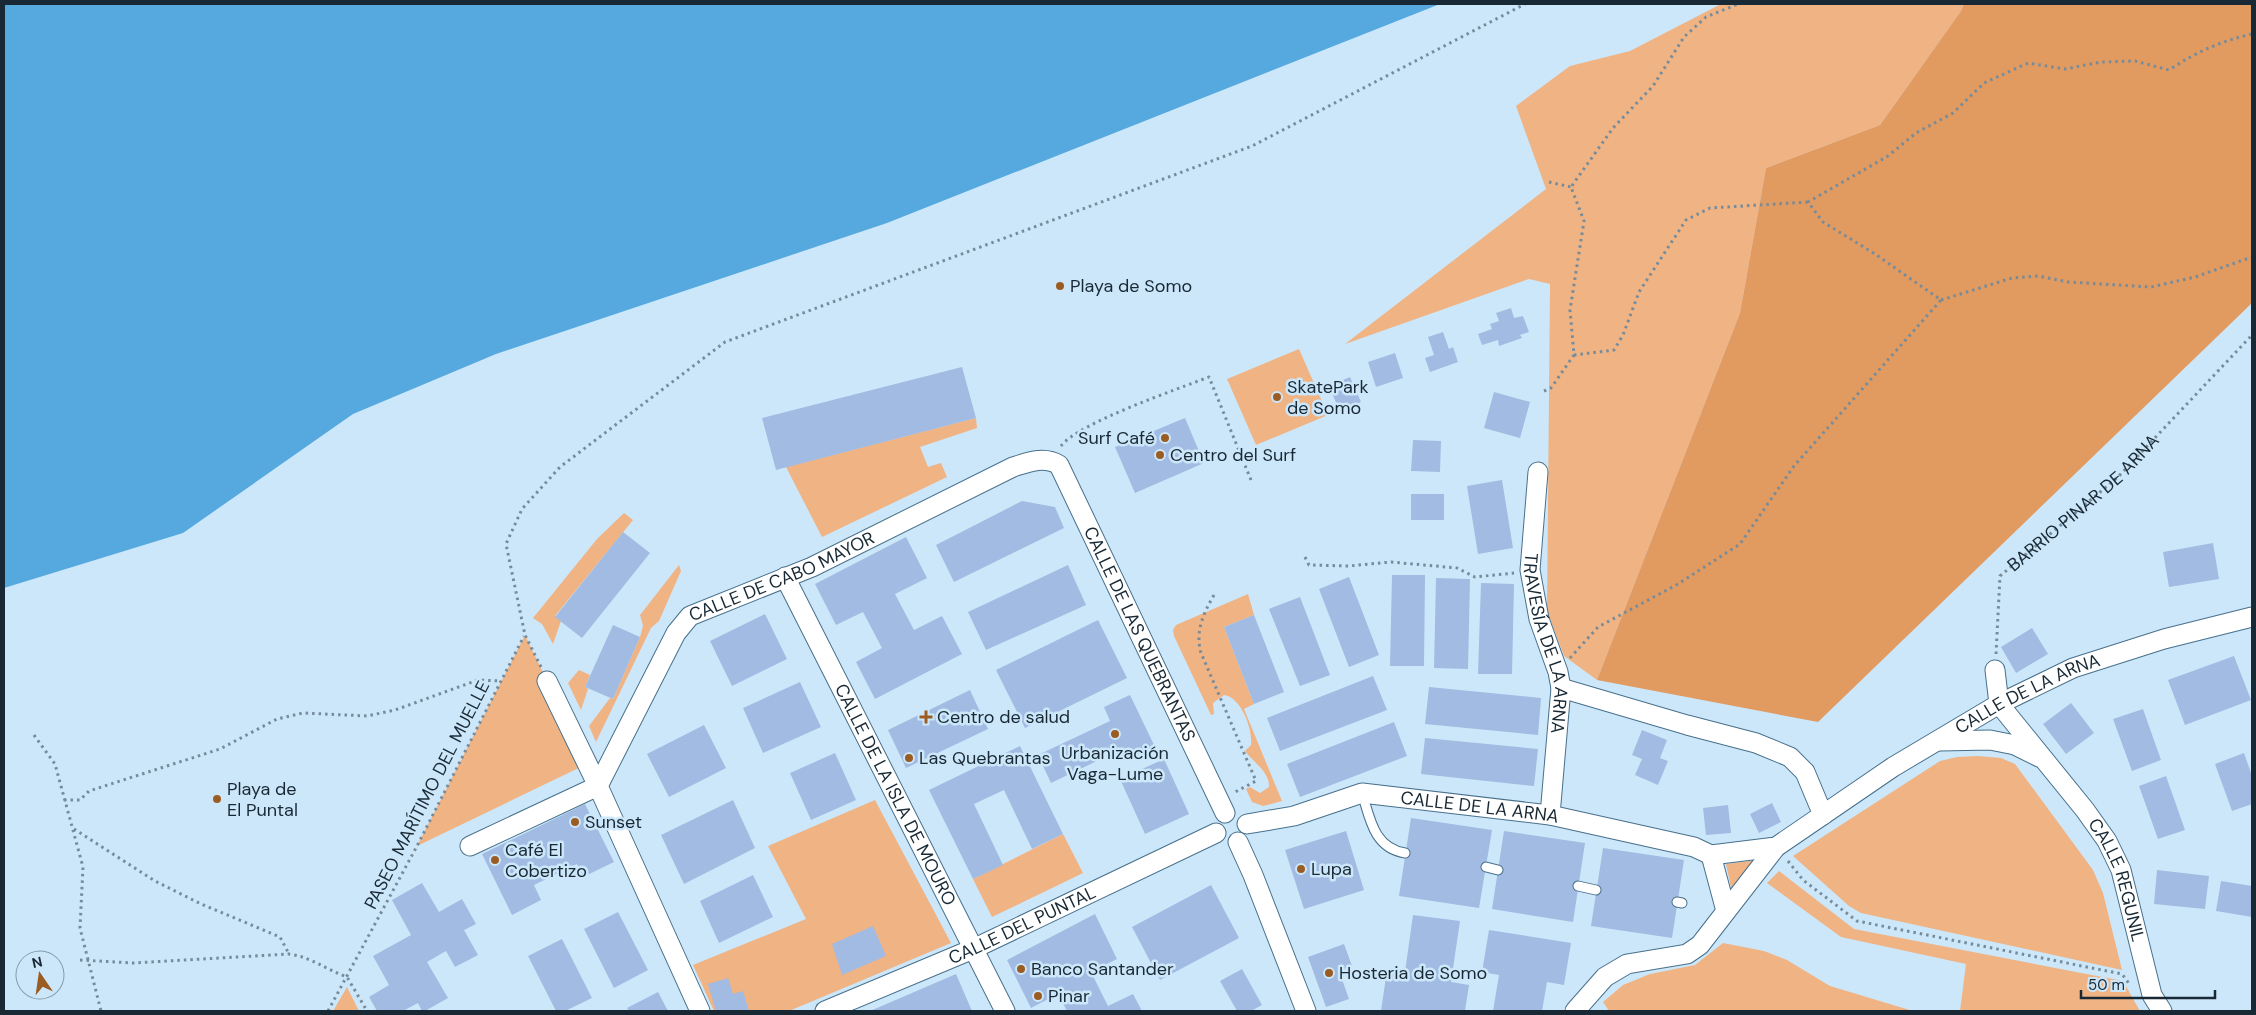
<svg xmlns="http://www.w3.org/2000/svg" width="2256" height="1015" font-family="'DM Sans',sans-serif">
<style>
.green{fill:#f0b383}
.forest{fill:#e19a60}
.water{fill:#56a9df}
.building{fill:#a1bbe2}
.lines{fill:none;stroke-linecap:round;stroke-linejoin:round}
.lane-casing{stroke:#47708b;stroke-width:11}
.street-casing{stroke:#47708b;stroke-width:21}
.path{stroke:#768c9b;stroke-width:3;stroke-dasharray:2.5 4;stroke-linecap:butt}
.lane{stroke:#fff;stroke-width:9}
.street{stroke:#fff;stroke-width:19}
.poi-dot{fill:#9a5c22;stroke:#cde7fa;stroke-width:2}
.labels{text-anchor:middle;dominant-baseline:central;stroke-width:5;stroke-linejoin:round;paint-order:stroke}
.poi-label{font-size:18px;fill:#182935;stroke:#cde7fa;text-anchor:start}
.street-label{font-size:18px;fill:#182935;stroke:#cde7fa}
</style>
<rect width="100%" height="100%" fill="#cde7fa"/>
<!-- green -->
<path class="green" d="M1721 4H1964L1961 11 1880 125 1766 168 1740 313 1597 680 1564 656 1547 611 1550 284 1529 279 1345 344 1546 189 1516 106 1570 66 1630 51Z
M1299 349 1328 415 1256 445 1227 379Z
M976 418 977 428 920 447 928 467 941 463 947 477 822 537 786 467Z
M624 513 633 520 555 616 561 621 553 644 542 624 533 618 597 539Z
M679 565 681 571 659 621 651 628 596 742 589 726 610 698 613 699 640 637 643 626 640 615Z
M1248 594 1254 615 1224 627 1254 704 1244 709 1282 801 1263 806 1252 802 1246 789 1250 787 1260 793 1269 787C1270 772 1253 762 1245 751L1251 745C1253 729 1241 697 1224 695L1213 703 1214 714 1211 715 1174 636 1173 630 1176 625Z
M525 635 587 764 417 846Z
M579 670 590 675 585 687 588 689 581 710 568 683Z
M1978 756 2001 758 2015 764 2093 870 2103 893 2122 970 1861 913 1849 906 1793 856 1940 761 1957 757Z
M875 800 951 943 789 1011H714L693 965 806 919 768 846Z
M1063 834 1083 873 992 917 973 879Z
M1758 860 1732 892 1726 864Z
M1779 871 1854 929 2123 981 2140 1011H1960L1966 964 1841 937 1767 883Z
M1723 943 1764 951 1787 960 1830 986 1913 1011H1609L1603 1002 1623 985 1650 974 1695 965Z
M347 987 359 1011H333Z"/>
<!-- forest -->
<path class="forest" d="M1964 4H2252V303L1818 722 1597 680 1740 313 1766 168 1880 125 1961 11Z"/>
<!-- water -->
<path class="water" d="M4 4H1440L887 223 496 354 353 414 183 533 4 588Z"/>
<!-- building -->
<path class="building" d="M1511 308 1514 318 1523 316 1529 332 1520 335 1522 338 1499 346 1498 340 1482 345 1478 334 1492 329 1490 324 1499 321 1496 313Z
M1443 332 1449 349 1453 347 1458 362 1430 372 1425 358 1434 355 1428 337Z
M1395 353 1403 378 1376 387 1368 362Z
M962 367 976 418 776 470 762 418Z
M1350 377 1361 402 1340 412 1329 386Z
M1494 392 1530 402 1520 438 1484 428Z
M1185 418 1204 463 1135 493 1115 447Z
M1413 440 1441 441 1440 472 1411 471Z
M1502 480 1513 548 1478 554 1467 486Z
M1411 494H1444V520H1411Z
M1022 501 1055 507 1064 528 954 582 936 545Z
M623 532 650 553 582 638 555 617Z
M906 537 927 578 895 594 914 630 942 616 962 654 875 699 856 662 882 648 863 612 836 625 815 584Z
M2213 543 2219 579 2169 587 2163 552Z
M1068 565 1086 605 986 650 968 612Z
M1392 575H1425L1424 666H1390Z
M1349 577 1379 655 1349 667 1319 589Z
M1436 578 1470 579 1468 669 1434 668Z
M1481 583 1514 584 1512 674H1478Z
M1300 597 1330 675 1300 686 1269 609Z
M765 614 787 659 732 686 710 641Z
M1254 615 1284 692 1254 704 1224 627Z
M1098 620 1127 678 1025 728 996 670Z
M613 625 640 637 613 699 585 687Z
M2032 628 2048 654 2016 673 2001 647Z
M2234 656 2251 700 2185 725 2168 680Z
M1373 676 1387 710 1280 751 1267 718Z
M800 682 821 727 763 753 743 708Z
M1429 687 1541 698 1538 735 1425 724Z
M970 690 988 729 906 768 888 730Z
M1130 695 1155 747 1127 760 1122 749 1051 783 1038 755 1110 721 1104 707Z
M2071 703 2094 733 2066 754 2043 724Z
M2143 709 2161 760 2132 771 2113 719Z
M1394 722 1407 756 1300 797 1287 764Z
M704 725 726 768 669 797 647 754Z
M1642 730 1667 740 1660 758 1668 761 1658 785 1635 775 1642 759 1632 755Z
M1425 738 1538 749 1534 786 1421 774Z
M1020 746 1063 834 1032 849 1004 790 974 804 1003 865 973 879 929 790Z
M835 753 856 800 811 820 790 773Z
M2244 753 2252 776V804L2232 811 2215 764Z
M1164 759 1189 814 1145 834 1120 779Z
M2166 776 2185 830 2158 839 2139 786Z
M733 800 755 848 684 884 661 835Z
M1772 803 1781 822 1759 833 1750 814Z
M585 804 614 862 583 877 577 864 534 885 541 900 512 915 482 854Z
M1728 805 1731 833 1706 835 1703 808Z
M1411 818 1492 830 1479 908 1399 896Z
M1346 831 1364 890 1304 909 1285 850Z
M1504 831 1585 843 1573 922 1492 909Z
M1603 848 1684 860 1672 938 1591 926Z
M2157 870 2209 876 2205 909 2154 904Z
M753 875 773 917 719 943 700 901Z
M2221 881 2252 886V917L2216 911Z
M422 883 439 912 462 899 476 924 464 930 478 955 455 967 446 951 427 962 448 998 425 1011H422L418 1003 403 1011H377L369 997 389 985 373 956 411 935 392 900Z
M1211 885 1239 938 1160 980 1132 927Z
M618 912 648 970 614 988 584 929Z
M1095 914 1117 959 1091 972 1108 1006 1133 994 1142 1011H1067L1058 994 1031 1008 1007 960Z
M1413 915 1460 921 1451 982 1469 985 1465 1011H1381L1387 970 1405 972Z
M873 926 886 956 842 975 832 944Z
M1489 930 1571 943 1564 985 1547 982 1542 1011H1493L1499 975 1482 972Z
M562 939 592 998 565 1011H556L528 956Z
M1344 944 1352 966 1339 971 1349 999 1326 1007 1308 957Z
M1242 969 1262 1005 1251 1011H1237L1220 981Z
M956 974 972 1011H870Z
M728 978 733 994 743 991 749 1011H716L708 984Z
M658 992 668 1011H629L627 1008Z"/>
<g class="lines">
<defs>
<path id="lane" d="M1362 793C1370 819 1374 848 1405 853
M1486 867 1498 870
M1578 886 1596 890
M1677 902 1682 903"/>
<g id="street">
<path id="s2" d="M1538 472 1530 570 1539 619 1558 672 1561 688 1550 815"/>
<path id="s3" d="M785 577 1005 1011"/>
<path id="s4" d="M1995 670 1999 704 2085 810 2107 841 2121 870 2152 995 2162 1011"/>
<path d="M547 681 598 786 700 1011"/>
<path d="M1561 688 1687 725 1756 743 1790 757 1805 772 1823 815"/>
<path d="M1940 741 1990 740 2015 745 2039 757"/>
<path id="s5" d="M1247 824 1294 816 1362 793 1550 815 1694 847 1711 855 1776 847 1893 767 1999 704 2073 668 2164 639 2252 617"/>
<path d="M1238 842 1253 875 1306 1011"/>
<path id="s6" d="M470 846 598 786 676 633 690 616 812 567 1013 467C1029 462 1044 456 1059 465L1225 813"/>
<path d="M1711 855 1726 911"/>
<path id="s7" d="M825 1011 973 949 1216 833"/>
<path d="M1575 1011 1605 977 1627 964 1687 954 1700 945 1776 847"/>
</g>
</defs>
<!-- lane casing -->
<use href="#lane" class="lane-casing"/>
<!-- street casing -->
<use href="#street" class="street-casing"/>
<!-- path -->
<g class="path">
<path d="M1549 182 1571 187"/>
<path d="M1941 300 2012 278 2038 276 2068 282 2151 287 2195 277 2252 257"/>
<path d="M1574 355 1614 350 1623 335 1639 292 1686 220 1710 208 1808 202"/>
<path d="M1544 391 1551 388 1574 355 1570 310 1584 221 1571 187 1613 128 1653 86 1684 37 1706 17 1738 4"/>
<path d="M1061 446C1078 423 1178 389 1209 377L1251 480"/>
<path d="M1305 557 1309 565 1348 566 1391 562 1457 568 1475 577 1514 573"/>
<path d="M1214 595C1203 614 1195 632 1201 653L1256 781 1235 792"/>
<path id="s1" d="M1996 654 2000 576 2118 477 2252 335"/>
<path d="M1570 658 1598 627 1678 584 1740 544 1794 466 1941 300 1875 254 1823 222 1808 202 1888 156 1916 133 1953 113 1984 83 2028 63 2065 69 2101 62 2135 61 2169 70C2196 52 2221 41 2252 34"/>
<path d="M541 667 525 635 506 544 522 509 560 467 725 342 1252 146 1525 4"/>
<path d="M34 735 55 764 83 867 80 928 101 1011"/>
<path d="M64 800H80L89 791 220 749 277 719 303 713 367 716 395 710 478 680 501 681"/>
<path d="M74 829 155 881 201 904 280 937 289 954"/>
<path d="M1788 861 1803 880 1857 921 2122 974 2130 985"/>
<path d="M80 960 133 963 289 954C311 957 325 969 347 977L367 1011"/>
<path d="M328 1011 417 846 524 636"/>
</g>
<!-- lane -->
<use href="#lane" class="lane"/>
<!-- street -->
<use href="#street" class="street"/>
</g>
<!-- markers -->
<g class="poi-dot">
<circle cx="1060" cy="286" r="5"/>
<circle cx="1277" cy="397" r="5"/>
<circle cx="1165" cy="438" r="5"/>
<circle cx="1160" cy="455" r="5"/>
<path d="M923.5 709.5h5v5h5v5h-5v5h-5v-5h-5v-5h5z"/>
<circle cx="1115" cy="734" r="5"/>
<circle cx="909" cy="758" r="5"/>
<circle cx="217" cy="799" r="5"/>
<circle cx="575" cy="822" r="5"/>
<circle cx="495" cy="860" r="5"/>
<circle cx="1301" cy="869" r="5"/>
<circle cx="1021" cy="969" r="5"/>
<circle cx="1329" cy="973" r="5"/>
<circle cx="1038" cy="996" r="5"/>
</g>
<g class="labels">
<!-- poi labels -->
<g class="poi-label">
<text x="1070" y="286">Playa de Somo</text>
<text x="1287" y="387">SkatePark<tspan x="1287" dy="21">de Somo</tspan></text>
<text x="1155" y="438" text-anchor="end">Surf Café</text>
<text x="1170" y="455">Centro del Surf</text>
<text x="937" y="717">Centro de salud</text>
<text x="1115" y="753" text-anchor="middle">Urbanización<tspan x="1115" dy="21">Vaga-Lume</tspan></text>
<text x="919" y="758">Las Quebrantas</text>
<text x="227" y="789">Playa de<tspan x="227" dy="21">El Puntal</tspan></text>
<text x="585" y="822">Sunset</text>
<text x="505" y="850">Café El<tspan x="505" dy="21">Cobertizo</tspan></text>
<text x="1311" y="869">Lupa</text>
<text x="1031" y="969">Banco Santander</text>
<text x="1339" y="973">Hosteria de Somo</text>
<text x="1048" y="996">Pinar</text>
</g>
<!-- street labels -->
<g class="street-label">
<text stroke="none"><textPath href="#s1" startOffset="189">BARRIO PINAR DE ARNA</textPath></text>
<text stroke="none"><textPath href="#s6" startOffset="435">CALLE DE CABO MAYOR</textPath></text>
<text stroke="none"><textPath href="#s6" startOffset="926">CALLE DE LAS QUEBRANTAS</textPath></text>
<text stroke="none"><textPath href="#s2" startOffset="174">TRAVESÍA DE LA ARNA</textPath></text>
<text stroke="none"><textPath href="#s5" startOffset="836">CALLE DE LA ARNA</textPath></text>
<text stroke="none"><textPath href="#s3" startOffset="244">CALLE DE LA ISLA DE MOURO</textPath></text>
<text transform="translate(427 795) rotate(-63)">PASEO MARÍTIMO DEL MUELLE</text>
<text stroke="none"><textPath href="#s5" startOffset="238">CALLE DE LA ARNA</textPath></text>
<text stroke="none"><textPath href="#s4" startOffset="249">CALLE REGUNIL</textPath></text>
<text stroke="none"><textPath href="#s7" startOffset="215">CALLE DEL PUNTAL</textPath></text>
</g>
</g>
<!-- border -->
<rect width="2256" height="1015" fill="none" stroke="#182935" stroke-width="10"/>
<!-- north arrow -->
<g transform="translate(40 975) rotate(347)"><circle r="24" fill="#cde7fa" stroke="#859bab"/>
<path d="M0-4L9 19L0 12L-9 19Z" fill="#9a5c22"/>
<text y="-8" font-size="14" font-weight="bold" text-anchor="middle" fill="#182935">N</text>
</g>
<!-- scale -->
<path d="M2081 990v8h134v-8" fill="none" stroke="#182935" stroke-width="2.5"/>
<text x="2088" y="990" font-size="15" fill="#182935" stroke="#cde7fa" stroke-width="4" paint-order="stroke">50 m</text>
</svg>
